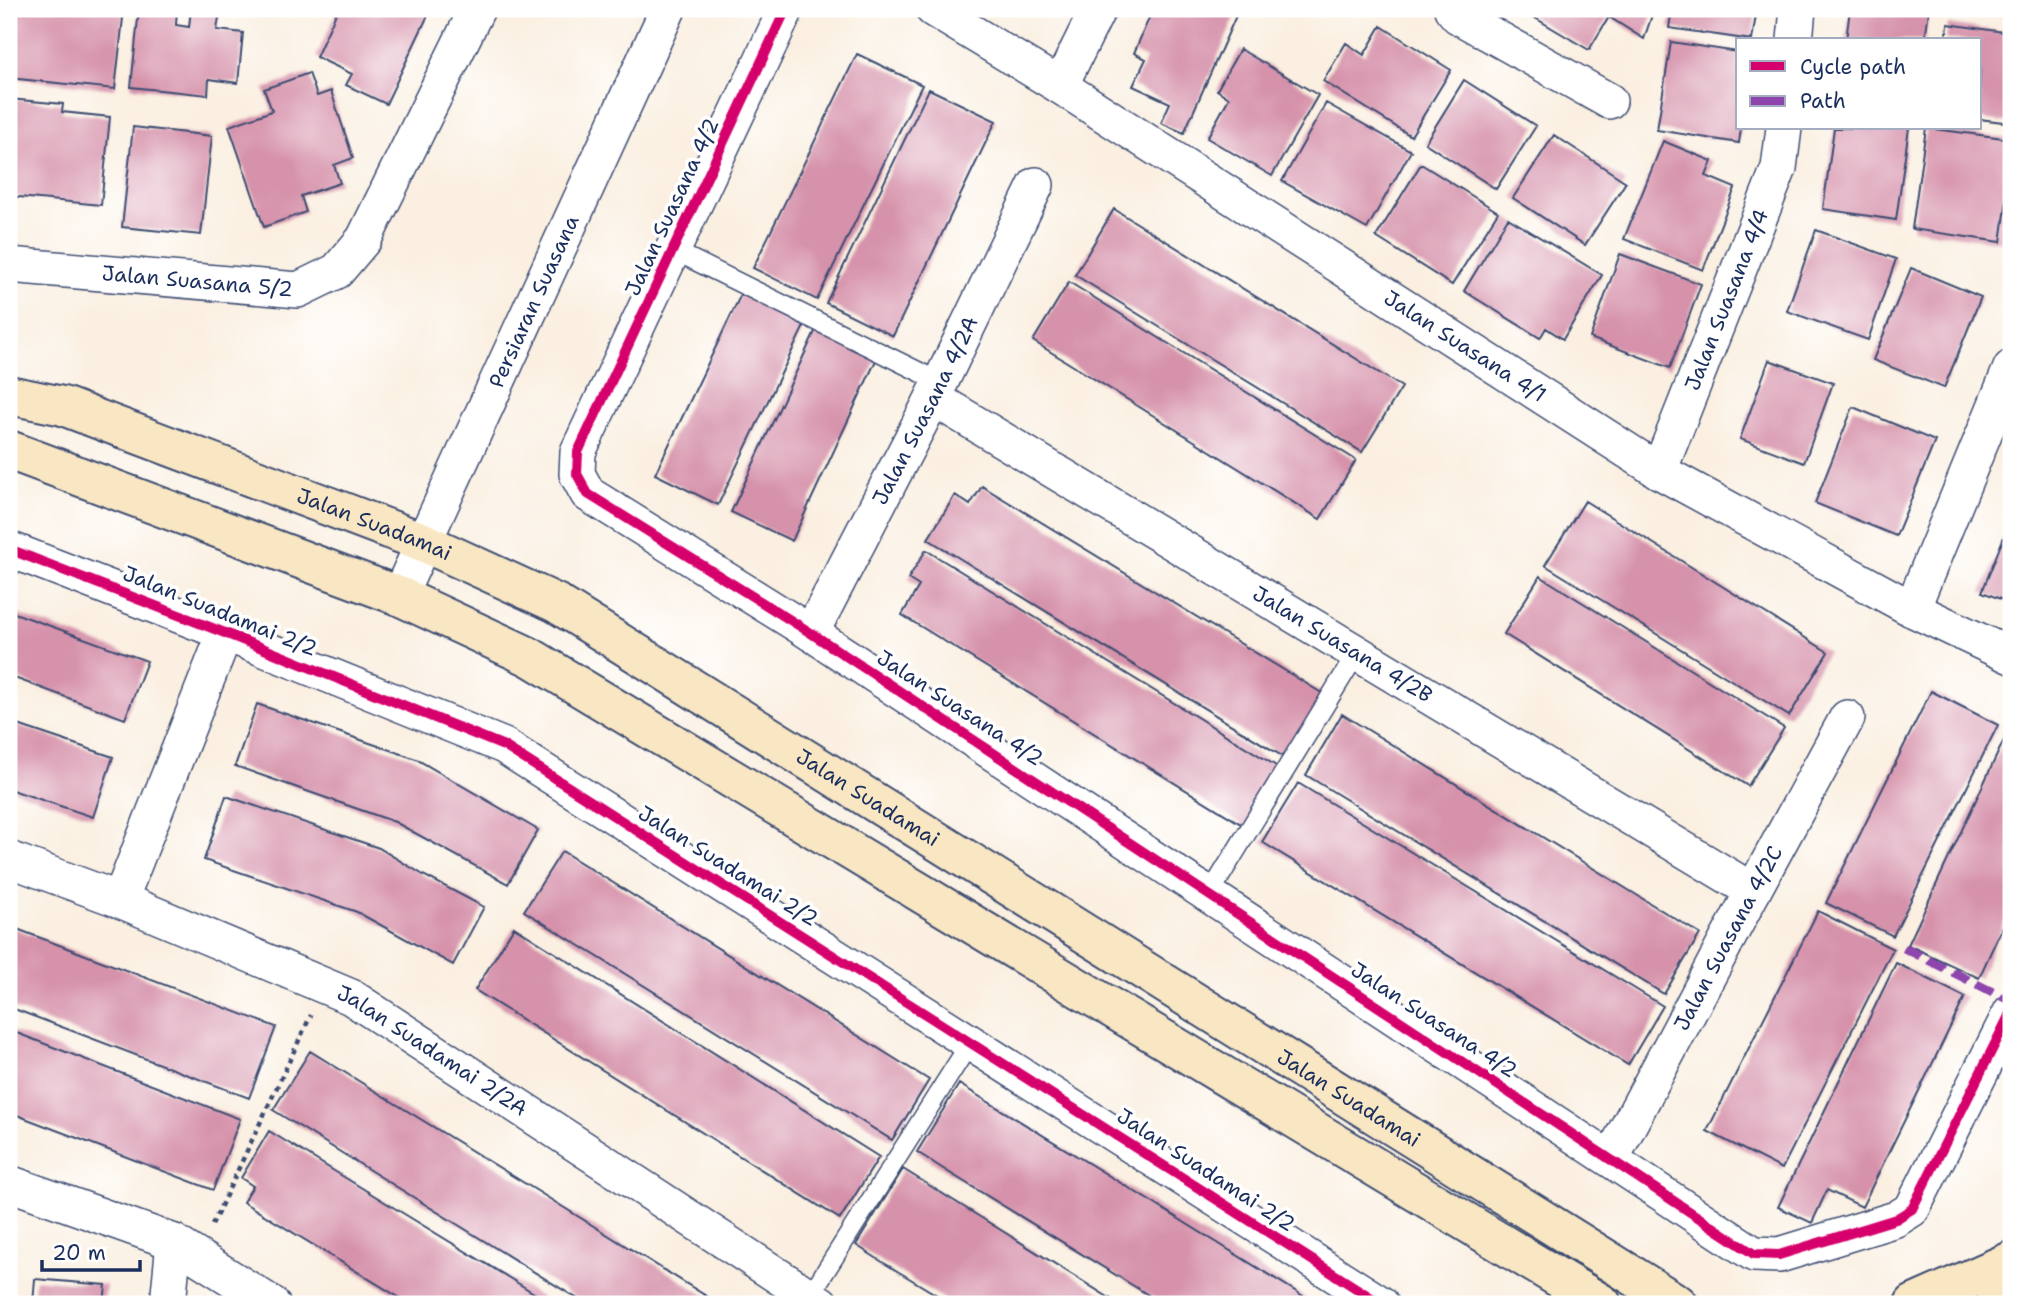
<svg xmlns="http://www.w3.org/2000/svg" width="2020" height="1313" font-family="'Shantell Sans',sans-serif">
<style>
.building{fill:#d692aa}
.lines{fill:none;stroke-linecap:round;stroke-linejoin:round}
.lane-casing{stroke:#3c4c72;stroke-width:21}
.street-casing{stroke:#3c4c72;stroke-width:38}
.secondary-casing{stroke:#3c4c72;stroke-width:42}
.path{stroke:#3c4c72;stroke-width:4.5;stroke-dasharray:5 5;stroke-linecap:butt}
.lane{stroke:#fff;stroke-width:18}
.street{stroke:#fff;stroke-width:35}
.secondary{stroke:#f9e7c3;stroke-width:38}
.quiet{stroke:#8e44ad;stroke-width:9;stroke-dasharray:18 9;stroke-linecap:butt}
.cycleway-casing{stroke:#fff;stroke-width:15}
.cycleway{stroke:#d6006c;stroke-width:10}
.labels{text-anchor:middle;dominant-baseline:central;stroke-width:7;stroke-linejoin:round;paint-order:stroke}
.street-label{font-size:21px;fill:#1b2f5e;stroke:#fff}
</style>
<rect width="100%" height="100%" fill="#fff"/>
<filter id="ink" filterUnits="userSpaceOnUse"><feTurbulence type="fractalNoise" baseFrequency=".0143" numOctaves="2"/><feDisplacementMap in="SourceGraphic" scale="14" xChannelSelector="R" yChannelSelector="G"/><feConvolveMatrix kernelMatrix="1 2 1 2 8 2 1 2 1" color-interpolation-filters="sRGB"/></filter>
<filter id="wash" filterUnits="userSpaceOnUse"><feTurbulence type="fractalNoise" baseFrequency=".00686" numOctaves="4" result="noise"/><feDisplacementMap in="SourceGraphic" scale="28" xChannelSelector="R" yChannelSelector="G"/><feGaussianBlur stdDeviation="1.57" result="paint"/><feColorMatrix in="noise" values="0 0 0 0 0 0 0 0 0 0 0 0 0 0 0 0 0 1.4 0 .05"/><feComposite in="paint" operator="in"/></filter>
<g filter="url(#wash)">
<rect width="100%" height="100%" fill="#faefe0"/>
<g id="blocks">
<!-- building -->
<path class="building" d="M13 9H124L115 89 9 78V49Z
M139 9H177L176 25 189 27 191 9 220 11 217 30 243 33 238 83 209 79 208 95 131 87Z
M338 9H431L386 104 346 85 352 74 316 57Z
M1153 9H1239L1184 133 1161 123 1170 103 1133 86 1146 59 1134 53Z
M1520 9H1654L1644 39 1609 17 1589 50Z
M1672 9H1757L1752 40 1669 28Z
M1850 9 1929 10 1925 40H1846Z
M1968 9H2011V16L1968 10Z
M1948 24 2011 33V123L1980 119V40H1946Z
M1381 26 1451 70 1411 136 1323 81 1346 43 1364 55Z
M1671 42 1738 52V128H1741L1739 143 1657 130Z
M1240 49 1318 95 1272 176 1207 138 1229 98 1217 90Z
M857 54 922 85 817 300 753 268Z
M309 73 317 96 331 91 353 158 334 165 340 183 301 196 306 212 264 227 229 126 272 111 264 89Z
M1464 80 1536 126 1496 189 1425 143Z
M929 89 996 121 893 336 826 303Z
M9 99 63 104 62 112 110 117 101 205 9 196Z
M1326 103 1411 151 1367 229 1282 181Z
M133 127 212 136 201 235 122 227Z
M1834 128H1909L1896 220 1823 209Z
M1926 128 2011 139V171L2001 242 1912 229Z
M1554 135 1626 182 1585 245 1513 198Z
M1663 141 1712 161 1706 176 1735 188 1703 270 1624 239Z
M1421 164 1498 212 1452 285 1376 237Z
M1114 209 1402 387 1362 452 1075 275Z
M1508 218 1602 275 1563 339 1546 328 1540 338 1464 291Z
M1816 230 1896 259 1868 340 1787 311Z
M1620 254 1701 284 1670 368 1590 338Z
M1911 268 1981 297 1944 388 1873 360Z
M1069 282 1356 460 1320 519 1033 341Z
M742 292 806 322 718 505 655 474Z
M817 327 878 356 792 541 731 512Z
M1769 360 1833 383 1804 463 1740 439Z
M1853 407 1935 441 1896 536 1815 503Z
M982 486 1325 695 1287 759 928 539 955 495 970 505Z
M1585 501 1828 652 1789 716 1545 565Z
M2011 519V603L1982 592Z
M926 550 1281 769 1246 827 902 615 919 586 908 579Z
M1540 576 1784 728 1748 786 1504 634Z
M9 611 147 661 125 719 9 676Z
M1931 691 1998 725 1893 936 1826 903Z
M257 704 416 759 538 830 508 884 395 822 235 766Z
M1342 714 1700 934 1664 994 1306 775Z
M9 722 113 757 93 817 9 789Z
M2011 725V908L1979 978 1908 945Z
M1298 783 1663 1006 1628 1065 1262 842Z
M226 796 379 848 425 876 484 907 453 965 357 912 204 860Z
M562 851 929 1080 892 1140 524 911Z
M1818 911 1893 949 1782 1169 1707 1131Z
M9 926 276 1027 249 1098 9 1007Z
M514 927 879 1157 840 1219 475 990Z
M1896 963 1965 997 1862 1207 1827 1190 1812 1223 1778 1207Z
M9 1030 240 1119 213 1190 9 1112Z
M310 1051 534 1189 719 1304H586L329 1145 273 1110Z
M959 1084 1129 1188 1316 1304H1163L945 1170 917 1152Z
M269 1131 401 1212 552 1304H410L243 1202 253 1186 241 1178Z
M903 1169 988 1222 1119 1304H952L884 1263 856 1245Z
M35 1279 106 1285 104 1304H33Z"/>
</g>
</g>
<g filter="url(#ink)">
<use href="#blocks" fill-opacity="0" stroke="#3c4c72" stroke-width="2"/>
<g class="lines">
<defs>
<path id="lane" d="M673 250 940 382
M1209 895 1357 653
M809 1297 970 1043"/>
<g id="street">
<path d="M786 9 578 452 577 474 588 494 811 633 1754 1254 1779 1255 1896 1219 1912 1209 2011 1012"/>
<path id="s1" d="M933 9 1060 86 1659 471 1912 609 2011 656"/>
<path d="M1452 9 1458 16 1609 101"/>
<path d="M1795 40 1798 9"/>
<path d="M1060 86 1098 9"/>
<path id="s2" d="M9 265 298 290 337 271 364 239 477 9"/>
<path id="s3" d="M933 398 1753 891"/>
<path id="s4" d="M1659 471 1779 168 1784 128"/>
<path d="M9 549 225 633 504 746 1381 1304"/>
<path id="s5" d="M399 596 668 9"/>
<path d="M1912 609 2011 368"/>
<path id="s6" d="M811 633 933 398 1036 185"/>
<path id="s7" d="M9 859 120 900 351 997 821 1304"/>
<path d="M120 900 225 633"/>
<path id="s8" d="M1611 1159 1753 891 1847 718"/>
<path d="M9 1183 174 1242 272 1304"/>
<path d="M168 1304 174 1242"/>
</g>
<g id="secondary">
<path id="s9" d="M9 395 63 406 423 542 556 603 1678 1304"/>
<path d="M9 450 399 596 530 657 1602 1304"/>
<path d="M1914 1304 2011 1261"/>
<path d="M1995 1304 2011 1275"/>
</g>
</defs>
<!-- lane casing -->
<use href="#lane" class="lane-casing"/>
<!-- street casing -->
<use href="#street" class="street-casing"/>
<!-- secondary casing -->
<use href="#secondary" class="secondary-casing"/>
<!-- path -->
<path class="path" d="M212 1225 311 1015"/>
<!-- lane -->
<use href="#lane" class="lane"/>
<!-- street -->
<use href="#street" class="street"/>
<!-- secondary -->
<use href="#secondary" class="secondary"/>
<!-- quiet -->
<path class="quiet" d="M1904 948 2011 1001"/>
<defs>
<path id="cycleway" d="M786 9 578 452 577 474 588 494 811 633 1754 1254 1779 1255 1896 1219 1912 1209 2011 1012
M9 549 225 633 504 746 1381 1304"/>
</defs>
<!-- cycleway casing -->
<use href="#cycleway" class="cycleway-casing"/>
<!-- cycleway -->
<use href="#cycleway" class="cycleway"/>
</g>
</g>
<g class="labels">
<!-- street labels -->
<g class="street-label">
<text transform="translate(672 207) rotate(-65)">Jalan Suasana 4/2</text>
<text stroke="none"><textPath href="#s2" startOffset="189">Jalan Suasana 5/2</textPath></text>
<text stroke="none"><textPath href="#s4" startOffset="184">Jalan Suasana 4/4</textPath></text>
<text stroke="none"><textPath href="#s5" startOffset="324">Persiaran Suasana</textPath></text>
<text stroke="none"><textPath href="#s1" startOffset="630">Jalan Suasana 4/1</textPath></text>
<text stroke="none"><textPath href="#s6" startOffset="250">Jalan Suasana 4/2A</textPath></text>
<text stroke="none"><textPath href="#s9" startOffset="388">Jalan Suadamai</textPath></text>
<text transform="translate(220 611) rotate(22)">Jalan Suadamai 2/2</text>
<text stroke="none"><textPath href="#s3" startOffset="478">Jalan Suasana 4/2B</textPath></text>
<text transform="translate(960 708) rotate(33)">Jalan Suasana 4/2</text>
<text stroke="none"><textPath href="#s9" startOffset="954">Jalan Suadamai</textPath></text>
<text transform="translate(728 866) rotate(32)">Jalan Suadamai 2/2</text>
<text stroke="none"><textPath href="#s8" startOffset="250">Jalan Suasana 4/2C</textPath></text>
<text transform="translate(1434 1020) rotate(33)">Jalan Suasana 4/2</text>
<text stroke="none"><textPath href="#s7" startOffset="466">Jalan Suadamai 2/2A</textPath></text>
<text stroke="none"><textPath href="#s9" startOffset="1521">Jalan Suadamai</textPath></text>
<text transform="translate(1206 1170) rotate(33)">Jalan Suadamai 2/2</text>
</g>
</g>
<!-- margin -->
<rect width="2020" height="1313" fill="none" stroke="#fff" stroke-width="35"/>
<!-- legend -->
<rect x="1736" y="38" width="245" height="91" fill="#ffffff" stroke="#a4acbf" stroke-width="2"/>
<rect x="1750" y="61" width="35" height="10" fill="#d6006c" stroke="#a4acbf" stroke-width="2"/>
<text x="1800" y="74" font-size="21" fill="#1b2f5e">Cycle path</text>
<rect x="1750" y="96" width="35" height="10" fill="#8e44ad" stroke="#a4acbf" stroke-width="2"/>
<text x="1800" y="108" font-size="21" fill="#1b2f5e">Path</text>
<!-- scale -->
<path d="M42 1260v10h98v-10" fill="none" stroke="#1b2f5e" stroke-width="3.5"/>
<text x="52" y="1260" font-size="21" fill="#1b2f5e" stroke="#ffffff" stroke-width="5" paint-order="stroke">20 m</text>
</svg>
